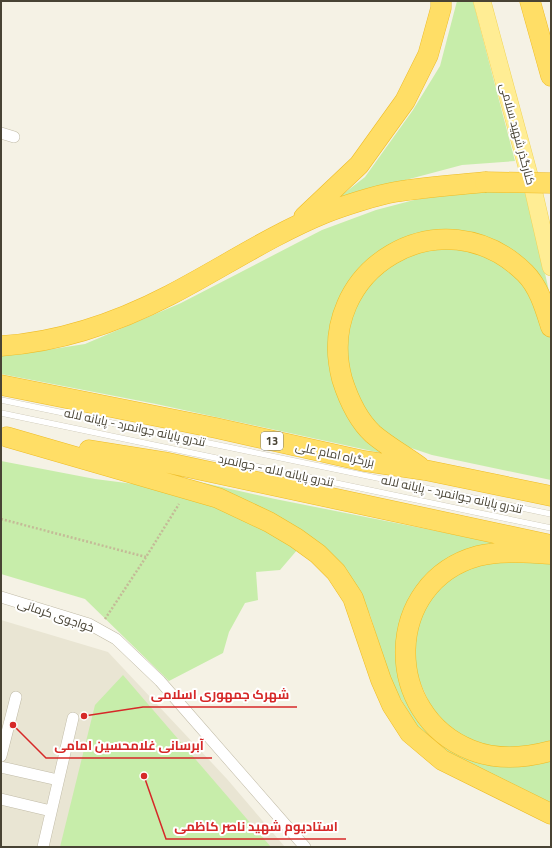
<svg xmlns="http://www.w3.org/2000/svg" width="552" height="848" font-family="'Titillium Web',Cairo,sans-serif">
<style>
.residential{fill:#e9e5d3}
.green{fill:#c7edaa}
.lines{fill:none;stroke-linecap:round;stroke-linejoin:round}
.lane-casing{stroke:#c1bba7;stroke-width:6}
.street-casing{stroke:#c1bba7;stroke-width:12}
.primary-casing{stroke:#f1d457;stroke-width:18}
.highway-casing{stroke:#eebc26;stroke-width:21}
.path{stroke:#c4ba97;stroke-width:2.5;stroke-dasharray:2 2;stroke-linecap:butt}
.lane{stroke:#fff;stroke-width:5.5}
.street{stroke:#fff;stroke-width:11}
.primary{stroke:#ffed94;stroke-width:17}
.highway{stroke:#ffde66;stroke-width:20}
.highway-bridge-casing{stroke:#eebc26;stroke-width:21;stroke-linecap:butt}
.highway-bridge{stroke:#ffde66;stroke-width:20}
.labels{text-anchor:middle;dominant-baseline:central;stroke-width:4;stroke-linejoin:round;paint-order:stroke}
.shield{fill:#fff;stroke:#7f7b71;stroke-width:1}
.shield-label{font-size:11px;font-weight:bold;fill:#484334}
.street-label{font-size:12px;fill:#484334;stroke:#fff}
.leader{fill:none;stroke:#d62828;stroke-width:1.5}
.callout-dot{fill:#d62828;stroke:#fff;stroke-width:1.5}
.callout-label{font-size:13px;text-anchor:middle;font-weight:bold;fill:#d62828;stroke:#fff;stroke-width:4;stroke-linejoin:round;paint-order:stroke}
</style>
<rect width="100%" height="100%" fill="#f5f2e5"/>
<!-- residential -->
<path class="residential" d="M1 620 108 652 227 779 285 847H1Z"/>
<!-- green -->
<path class="green" d="M457 1H473L515 161 462 165 338 198 365 177 413 110 440 66Z
M526 189 551 300 487 241 372 261 331 362 390 455 156 404 1 374V355L27 353 85 344 181 303 322 230 376 210 414 200 466 192Z
M464 247 511 267 541 305 551 339V480L432 455 405 446 387 436 359 407 342 345 364 286 412 250Z
M1 461 95 479 142 485 219 506 298 549 280 570 256 572 258 600 245 603 229 632 223 653 169 681 85 599 1 574Z
M164 474 275 499 502 544 442 567 400 660 454 747 551 756V805L446 753 418 728 392 684 370 615 352 579Z
M542 560 551 562V746L489 750 438 722 410 660 425 598 470 564Z
M123 675 271 847H60L95 705Z"/>
<g class="lines">
<defs>
<path id="lane" d="M1 400 551 514
M1 413 551 528"/>
<path id="street" d="M1 133 14 137
M1 597 89 624 116 639 160 681 305 847
M1 756 16 697
M1 767 58 780
M1 799 51 811
M43 847 73 718"/>
<path id="primary" d="M482 1 534 193 551 267"/>
<path id="highway" d="M530 1 551 76
M304 217 359 165 405 101 428 55 441 8V1
M1 346C60 342 118 322 170 295 222 268 271 235 325 213 343 206 377 195 395 192 424 187 455 185 485 182
M1 385 216 428 364 461 425 470 551 496
M7 437 218 498 269 522 296 538 318 554 336 572 353 598 381 680 392 705 410 733 442 760 551 814
M89 450 164 462 551 545
M420 467C405 456 387 446 373 434 358 420 348 398 342 379 313 269 443 192 525 273 539 287 545 308 551 327
M551 554C528 553 501 550 478 556 383 582 382 715 471 750 496 760 525 758 551 751"/>
</defs>
<!-- lane casing -->
<use href="#lane" class="lane-casing"/>
<!-- street casing -->
<use href="#street" class="street-casing"/>
<!-- primary casing -->
<use href="#primary" class="primary-casing"/>
<!-- highway casing -->
<use href="#highway" class="highway-casing"/>
<!-- path -->
<path class="path" d="M1 519 146 557
M105 619 146 557 179 504"/>
<!-- lane -->
<use href="#lane" class="lane"/>
<!-- street -->
<use href="#street" class="street"/>
<!-- primary -->
<use href="#primary" class="primary"/>
<!-- highway -->
<use href="#highway" class="highway"/>
<defs>
<path id="highway-bridge" d="M485 182 551 183"/>
</defs>
<!-- highway-bridge casing -->
<use href="#highway-bridge" class="highway-bridge-casing"/>
<!-- highway-bridge -->
<use href="#highway-bridge" class="highway-bridge"/>
</g>
<g class="labels">
<!-- shield labels -->
<rect class="shield" x="261" y="432" width="22" height="18" rx="3"/>
<g class="shield-label">
<text x="272" y="441">13</text>
</g>
<!-- street labels -->
<g class="street-label">
<text transform="translate(518 134) rotate(75)">کنارگذر شهید سلامی</text>
<text transform="translate(135 427) rotate(12)">تندرو پایانه جوانمرد - پایانه لاله</text>
<text transform="translate(335 454) rotate(12)">بزرگراه امام علی</text>
<text transform="translate(276 470) rotate(12)">تندرو پایانه لاله - جوانمرد</text>
<text transform="translate(452 494) rotate(12)">تندرو پایانه جوانمرد - پایانه لاله</text>
<text transform="translate(56 615) rotate(19)">خواجوی کرمانی</text>
</g>
</g>
<!-- callouts -->
<path class="leader" d="M84 716L143 707H297M13 725L46 758H212M144 776L166 839H346"/>
<g class="callout-dot">
<circle cx="84" cy="716" r="4"/>
<circle cx="13" cy="725" r="4"/>
<circle cx="144" cy="776" r="4"/>
</g>
<g class="callout-label">
<text x="220" y="699">شهرک جمهوری اسلامی</text>
<text x="129" y="750">آبرسانی غلامحسین امامی</text>
<text x="256" y="831">استادیوم شهید ناصر کاظمی</text>
</g>
<!-- border -->
<rect width="552" height="848" fill="none" stroke="#484334" stroke-width="4"/>
</svg>
